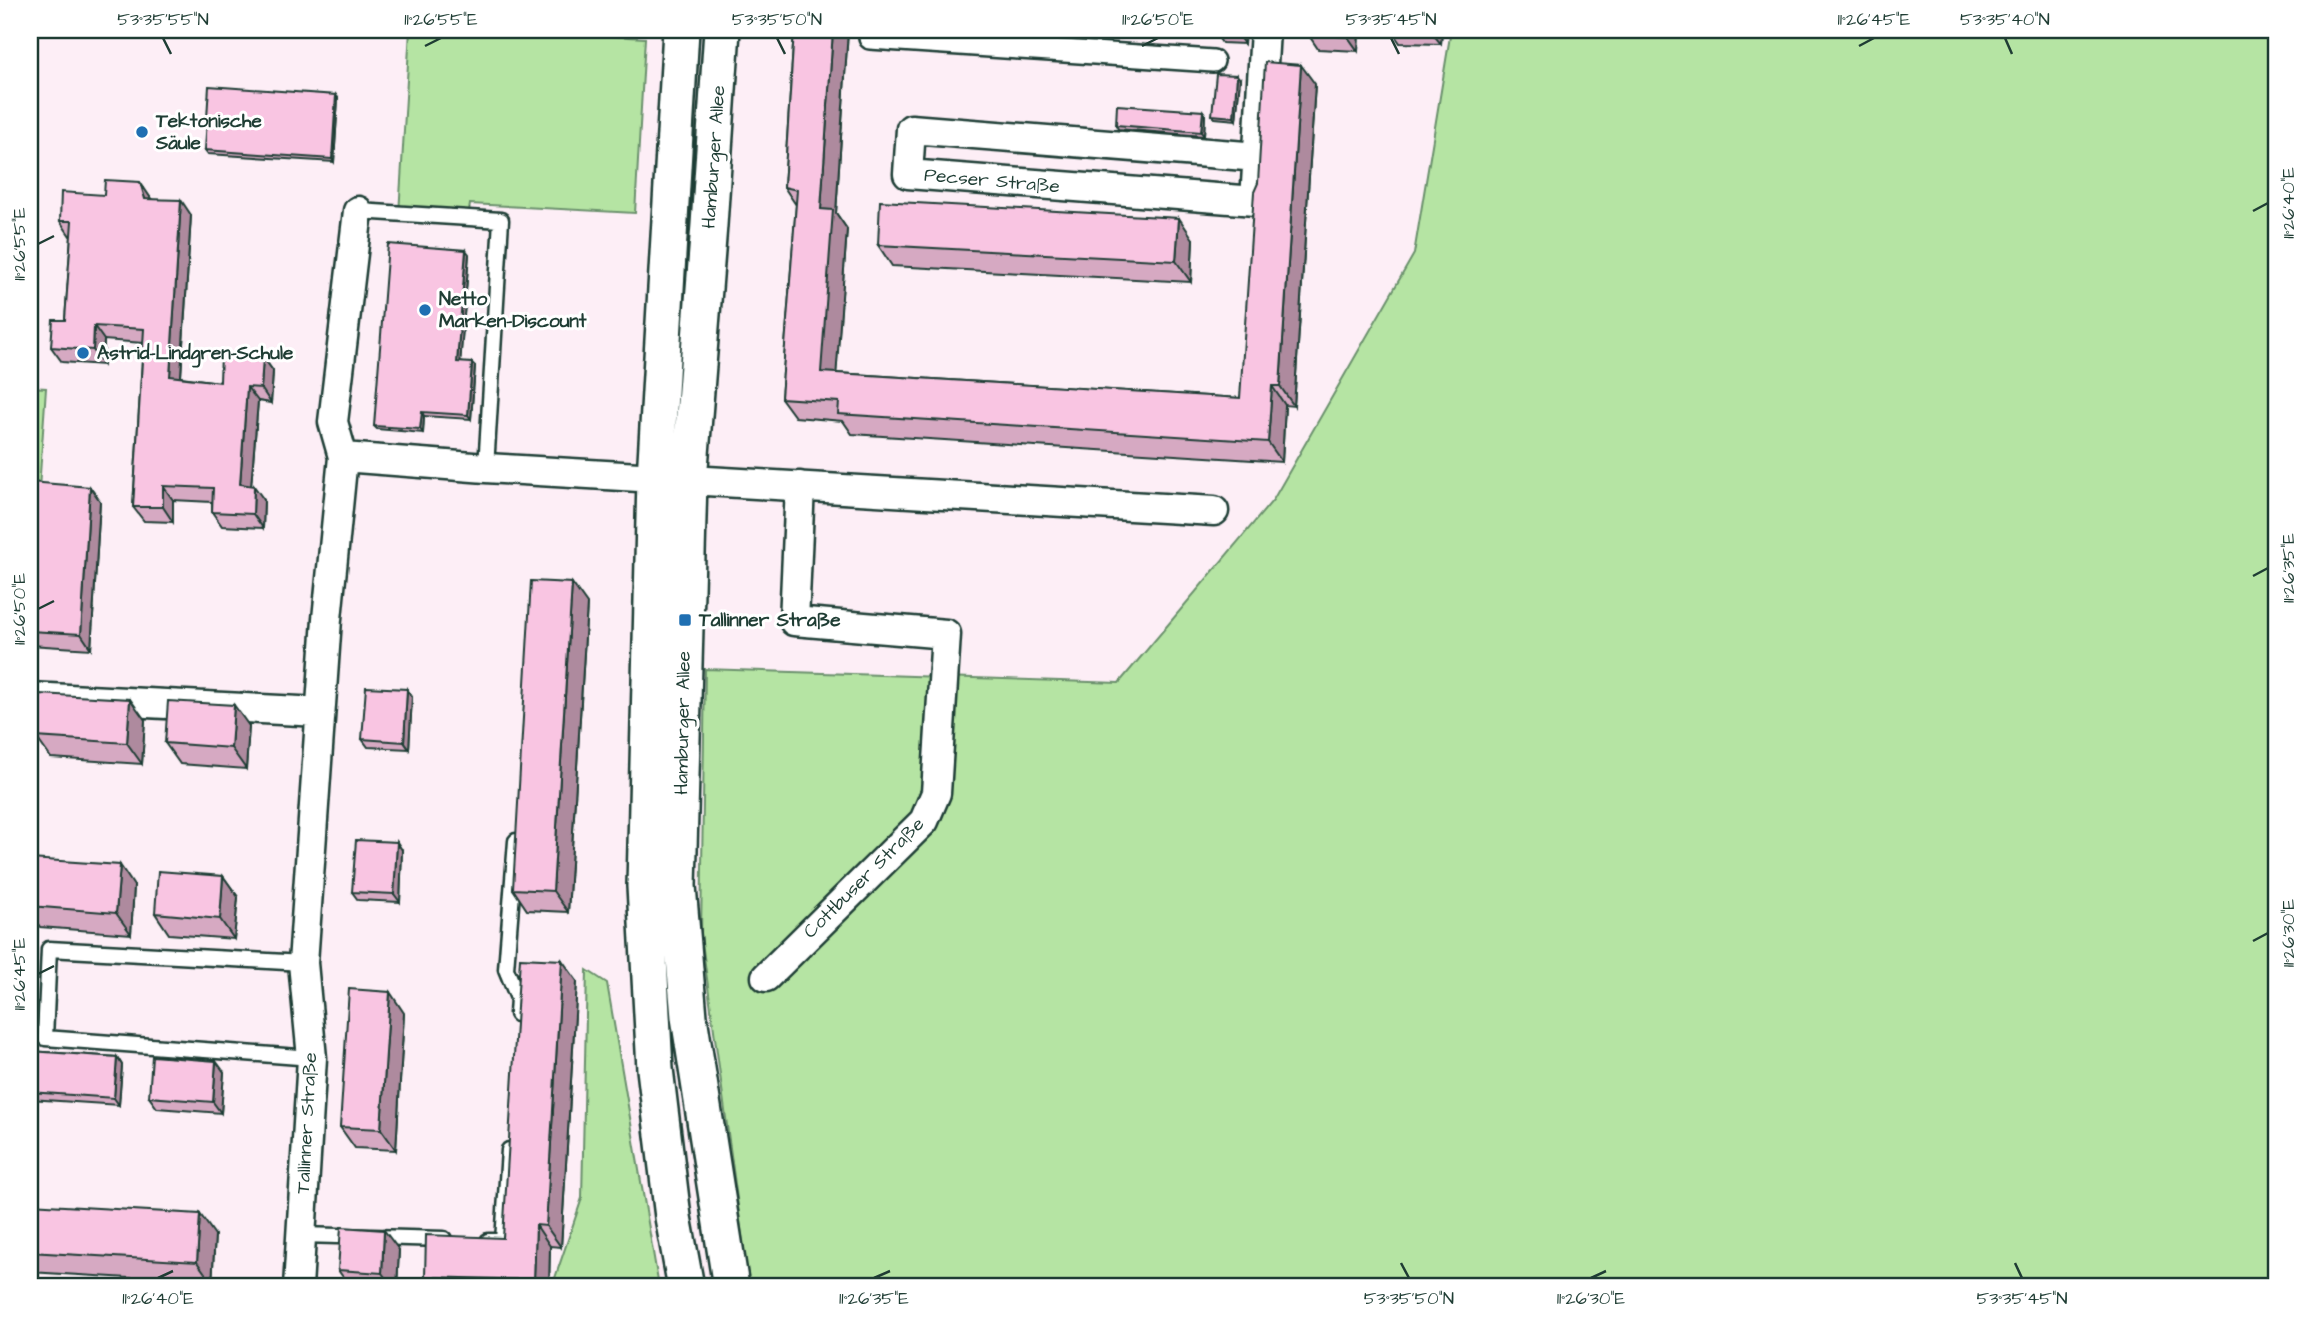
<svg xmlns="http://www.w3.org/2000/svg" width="2307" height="1317" font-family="'Architects Daughter',sans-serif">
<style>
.green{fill:#b5e4a3;stroke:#6a906c;stroke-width:2}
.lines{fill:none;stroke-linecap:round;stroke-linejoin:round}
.service-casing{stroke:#1f3d34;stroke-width:19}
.pedestrian-casing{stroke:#1f3d34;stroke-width:26}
.minor-casing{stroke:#1f3d34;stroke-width:33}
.tertiary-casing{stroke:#1f3d34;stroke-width:40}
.service{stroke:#fff;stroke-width:14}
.pedestrian{stroke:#fff;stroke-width:21}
.minor{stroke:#fff;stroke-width:28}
.tertiary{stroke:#fff;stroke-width:35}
.wall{fill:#d6a9c2;stroke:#1f3d34;stroke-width:2}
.shaded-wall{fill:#ae8a9e;stroke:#1f3d34;stroke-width:2}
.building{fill:#f9c5e2;stroke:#1f3d34;stroke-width:2}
.ticks{fill:none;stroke:#1f3d34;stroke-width:2.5}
.poi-dot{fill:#1f6fb2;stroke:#fff;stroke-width:2.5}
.labels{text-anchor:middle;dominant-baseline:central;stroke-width:6;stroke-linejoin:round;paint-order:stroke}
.poi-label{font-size:19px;font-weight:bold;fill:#1f3d34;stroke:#fff;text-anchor:start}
.street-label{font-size:19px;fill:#1f3d34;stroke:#fff}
.neatline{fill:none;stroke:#1f3d34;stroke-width:2.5}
.ticks-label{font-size:18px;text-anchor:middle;fill:#1f3d34}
</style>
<rect width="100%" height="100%" fill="#fdeef6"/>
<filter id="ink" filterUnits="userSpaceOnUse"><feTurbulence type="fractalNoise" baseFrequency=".0143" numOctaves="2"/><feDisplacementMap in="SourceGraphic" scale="14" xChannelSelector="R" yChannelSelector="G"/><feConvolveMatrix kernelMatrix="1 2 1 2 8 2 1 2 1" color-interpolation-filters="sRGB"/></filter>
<g filter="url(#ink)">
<!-- green -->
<path class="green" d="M410 30H509L645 38 635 213 470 204 468 218 399 214Z
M1451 30H2277V1287H749L701 935 705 669 1119 683 1273 500 1414 254Z
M30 387 46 388 39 489 30 488Z
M587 970 607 983 659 1287H552L582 1198Z"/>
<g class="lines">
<defs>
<path id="service" d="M358 211 501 220 486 468
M516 841 506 969 518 998 517 1014
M303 963 49 949 45 1038 312 1058
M302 1235 444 1239
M488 1241H503L509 1150"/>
<path id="pedestrian" d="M870 38 1213 61"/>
<path id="minor" d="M1258 157 911 129 908 174 1255 201 1265 30
M343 457 486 468 1214 511
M30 697 320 712
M766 977 924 821 936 793 946 634 794 621 800 486
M298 1287 312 1058 303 963 327 619 343 457 333 422 358 211"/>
<path id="tertiary" d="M681 30 655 478 645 886 655 1069 673 1217 686 1287
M722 30 709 225 689 480 678 886 689 1017 731 1287"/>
</defs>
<!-- service casing -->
<use href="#service" class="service-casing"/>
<!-- pedestrian casing -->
<use href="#pedestrian" class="pedestrian-casing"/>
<!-- minor casing -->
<use href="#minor" class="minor-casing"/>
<!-- tertiary casing -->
<use href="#tertiary" class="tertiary-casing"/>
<!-- service -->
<use href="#service" class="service"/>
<!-- pedestrian -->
<use href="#pedestrian" class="pedestrian"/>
<!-- minor -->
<use href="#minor" class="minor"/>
<!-- tertiary -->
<use href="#tertiary" class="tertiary"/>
</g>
<!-- wall -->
<path class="wall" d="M794 30H848L836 213 847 229 836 373 1240 398 1315 84 1294 406 1285 405 1282 462 852 434 843 421 795 417 781 398 796 205 784 187Z
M1213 30H1245L1244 44 1222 43Z
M1359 30 1358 51 1318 49 1308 34Z
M1391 30H1442L1441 44 1400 43Z
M1240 79 1236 120 1215 118 1212 115Z
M338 98 334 162 208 154 205 150Z
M1203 111 1205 114 1204 136 1118 129 1116 125Z
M104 195 150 197 151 199 191 215 181 377 220 382 263 357 273 371 271 403 258 401 251 486 264 500 263 528 222 526 212 512V502L173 500V522L144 521 133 507 143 343 104 340 103 365 62 362 51 347 65 320 71 236H70L60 221Z
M1193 239 1191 282 892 266 878 245Z
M469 254 460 362 475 366 471 419 424 416 423 433 377 429 374 426Z
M30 482 100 501 91 649 30 645Z
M587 604 568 912 527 910 513 889Z
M407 689 412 697 409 749 368 747 362 739Z
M145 720 142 764 51 758 36 737Z
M249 726 246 769 180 764 165 743Z
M402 850 400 902 358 900 352 892Z
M30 859 134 886 131 934 40 927 30 911Z
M223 876 238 897 234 939 169 934 155 913Z
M577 981 561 1247 550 1246 549 1287H432L425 1277 503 1238Z
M404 1013 396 1150 355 1148 340 1127Z
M30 1051 117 1057 122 1065 119 1105 30 1099Z
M224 1072 221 1113 157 1108 149 1097Z
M30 1204 215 1235 212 1283 30 1272Z
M399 1250 397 1287H350L338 1270Z"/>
<!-- shaded-wall -->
<path class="shaded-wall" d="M833 30H848L836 213 847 229 835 392 821 372V209Z
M1234 30H1245L1244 44Z
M1348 30H1359L1358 51 1348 37Z
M1430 30H1442L1441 44Z
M1301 65 1315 84 1294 406 1280 386Z
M1237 75 1240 79 1236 120 1234 117Z
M336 95 338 98 334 162 332 159Z
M1203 111 1205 114 1204 136 1201 132Z
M140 182 150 197 155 214 145 199Z
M181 200 191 215 180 391 170 376Z
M1179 218 1193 239 1191 282 1176 261Z
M466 250 469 254 460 365 457 362Z
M94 326 104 340 103 365 93 350Z
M263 357 273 371 271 403 261 388Z
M472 363 475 366 471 419 468 415Z
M1272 386 1285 405 1282 462 1268 442Z
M247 387 258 401 250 499 240 484Z
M422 412 424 416 423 433 420 429Z
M163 486 173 500V522L163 507Z
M254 486 264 500 263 528 253 514Z
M90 487 100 501 91 649 81 634Z
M572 583 587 604 568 912 553 891Z
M407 689 412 697 409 749 404 742Z
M130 699 145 720 142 764 127 743Z
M234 705 249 726 246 769 231 748Z
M397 842 402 850 400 902 394 894Z
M120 865 134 886 131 934 116 913Z
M223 876 238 897 234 939 220 919Z
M562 960 577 981 561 1247 546 1226Z
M390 992 404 1013 396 1150 381 1129Z
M117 1057 122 1065 119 1105 114 1098Z
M216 1061 224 1072 221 1113 213 1102Z
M200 1214 215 1235 212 1283 197 1262Z
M536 1225 550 1246 549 1287H539L534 1280Z
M384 1230 399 1250 397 1287H392L382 1273Z"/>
<!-- building -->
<path class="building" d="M794 30H833L821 209 833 210 821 372 1240 398 1254 192 1258 183 1265 62 1301 65 1280 386H1272L1268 442 838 414 839 402 781 398 797 190 784 187Z
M1308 30H1348V37L1308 34Z
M1216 74 1237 75 1234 117 1212 115Z
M209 86 336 95 332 159 205 150Z
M1117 105 1203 111 1201 132 1116 125Z
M105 180 140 182 145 199 181 200 170 376 220 382 221 354 263 357 261 388 247 387 240 484 254 486 253 514 212 512 213 488 163 486V507H133L144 329 94 326 93 350 51 347 53 320H65L72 221H60L61 192 104 195Z
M880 201 1179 218 1176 261 878 245Z
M388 244 466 250 457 362 472 363 468 415 422 412 420 429 374 426Z
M30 482 90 487 81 634 30 631Z
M531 581 572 583 553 891 513 889Z
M366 687 407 689 404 742 362 739Z
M39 694 130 699 127 743 36 737Z
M168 701 234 705 231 748 165 743Z
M356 840 397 842 394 894 352 892Z
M30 859 120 865 116 913 30 906Z
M158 871 223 876 220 919 155 913Z
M520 958 562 960 546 1226 536 1225 534 1280 425 1277 426 1235 503 1238Z
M349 989 390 992 381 1129 340 1127Z
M30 1051 117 1057 114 1098 30 1092Z
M152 1056 216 1061 213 1102 149 1097Z
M30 1204 200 1214 197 1262 30 1252Z
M341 1227 384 1230 382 1273 338 1270Z"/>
</g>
<!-- ticks -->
<path class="ticks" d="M163 38 171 54M777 38 785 54M1391 38 1399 54M2005 38 2012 54M425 46 441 38M1142 46 1158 38M1859 46 1874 38M2253 211 2268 203M38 244 54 236M2253 576 2268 568M38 609 54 601M2253 941 2268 933M38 974 54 966M1401 1263 1409 1278M2015 1263 2022 1278M158 1278 173 1271M874 1278 890 1271M1591 1278 1606 1271"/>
<!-- markers -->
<g class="poi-dot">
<circle cx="142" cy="132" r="7"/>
<circle cx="425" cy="310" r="7"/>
<circle cx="83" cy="353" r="7"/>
<rect x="678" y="613" width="14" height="14" rx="3.5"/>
</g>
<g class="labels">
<!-- poi labels -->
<g class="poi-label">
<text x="156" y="121">Tektonische<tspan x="156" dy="22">Säule</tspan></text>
<text x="439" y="299">Netto<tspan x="439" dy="22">Marken-Discount</tspan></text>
<text x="97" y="353">Astrid-Lindgren-Schule</text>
<text x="699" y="620">Tallinner Straße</text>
</g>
<!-- street labels -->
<g class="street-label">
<text transform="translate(714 157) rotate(-86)">Hamburger Allee</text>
<text transform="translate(992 181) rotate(5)">Pecser Straße</text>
<text transform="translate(683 723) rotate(-89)">Hamburger Allee</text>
<text transform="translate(864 878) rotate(-45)">Cottbuser Straße</text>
<text transform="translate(307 1123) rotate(-87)">Tallinner Straße</text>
</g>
</g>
<!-- margin -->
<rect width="2307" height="1317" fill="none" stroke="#fff" stroke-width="77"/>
<rect x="38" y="38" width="2230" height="1240" class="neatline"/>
<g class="ticks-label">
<text x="163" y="25">53°35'55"N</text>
<text x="441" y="25">11°26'55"E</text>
<text x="777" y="25">53°35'50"N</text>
<text x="1158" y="25">11°26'50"E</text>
<text x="1391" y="25">53°35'45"N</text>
<text x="1874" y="25">11°26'45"E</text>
<text x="2005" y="25">53°35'40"N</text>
<text transform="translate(2288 203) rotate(-90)" y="6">11°26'40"E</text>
<text transform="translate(19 244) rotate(-90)" y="6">11°26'55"E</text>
<text transform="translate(2288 568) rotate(-90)" y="6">11°26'35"E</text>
<text transform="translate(19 609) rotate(-90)" y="6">11°26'50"E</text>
<text transform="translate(2288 933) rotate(-90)" y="6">11°26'30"E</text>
<text transform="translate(19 974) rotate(-90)" y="6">11°26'45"E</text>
<text x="158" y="1304">11°26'40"E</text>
<text x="874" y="1304">11°26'35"E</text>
<text x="1409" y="1304">53°35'50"N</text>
<text x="1591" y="1304">11°26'30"E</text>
<text x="2022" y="1304">53°35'45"N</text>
</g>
</svg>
